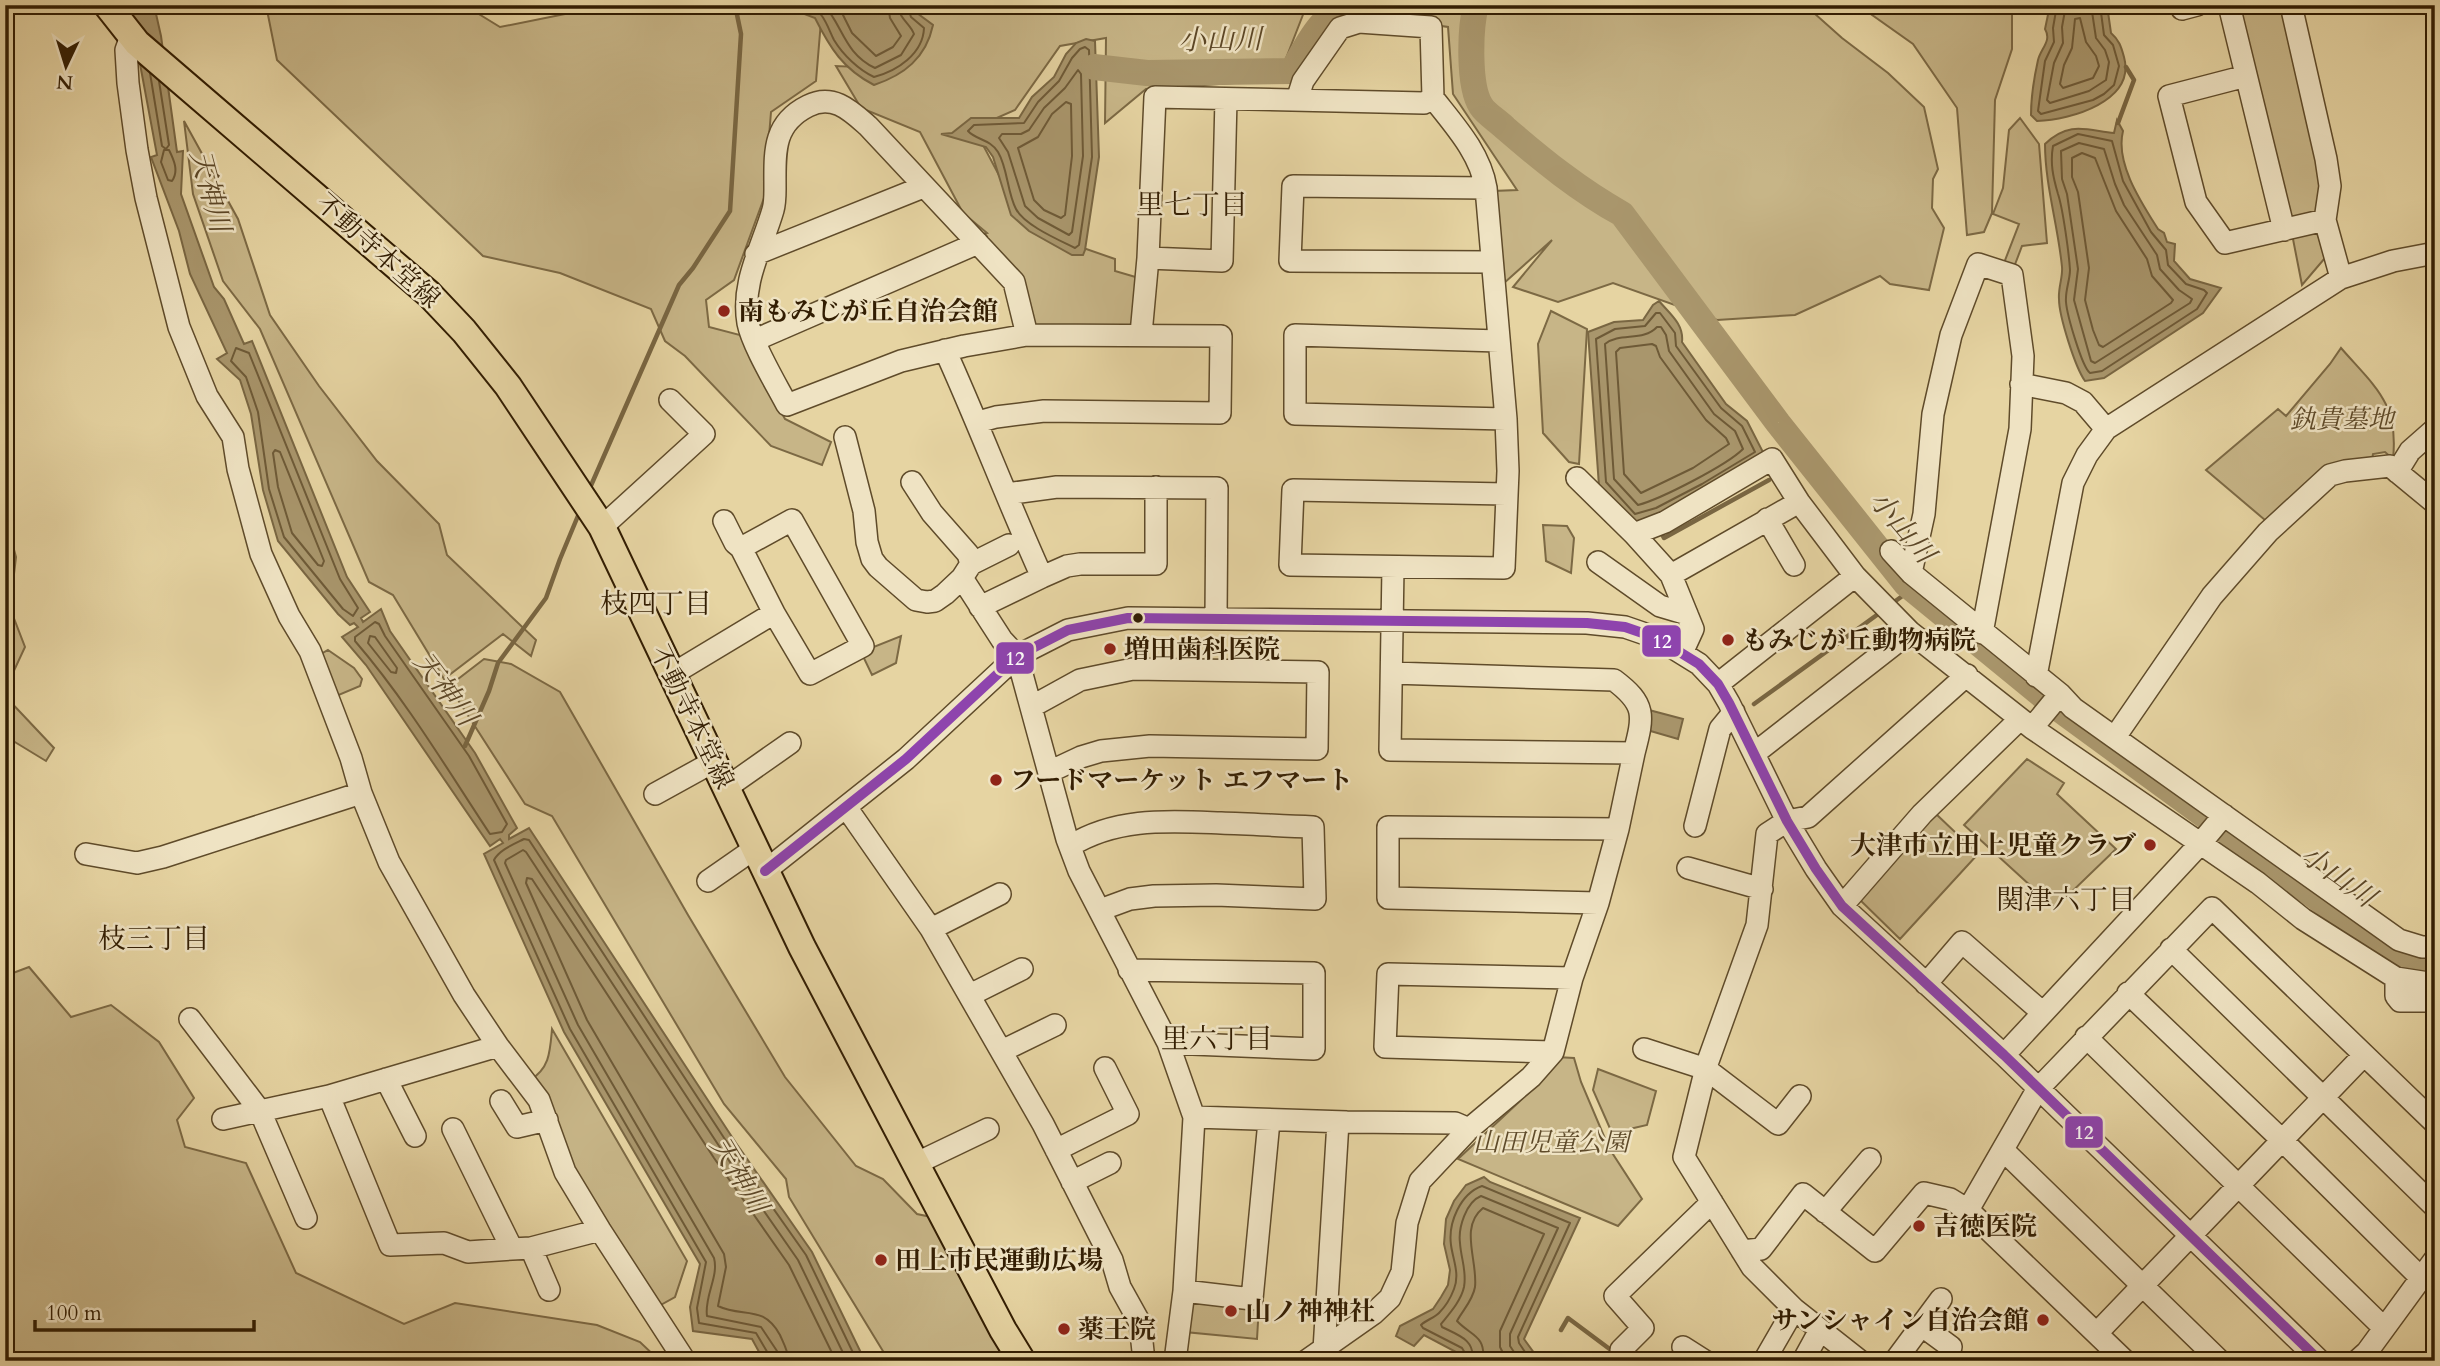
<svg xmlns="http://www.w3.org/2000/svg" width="2440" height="1366" font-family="Cardo,'Noto Serif JP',serif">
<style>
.green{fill:#c7b587;stroke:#7c6944;stroke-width:2}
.water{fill:#a9966c;stroke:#796642;stroke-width:2}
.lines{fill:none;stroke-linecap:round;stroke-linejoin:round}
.shore{stroke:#6e5a37;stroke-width:2}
.stream{stroke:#796642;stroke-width:4.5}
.river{stroke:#a9966c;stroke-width:26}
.minor-casing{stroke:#5f4b2a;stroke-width:24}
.major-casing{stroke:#321d02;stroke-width:30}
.minor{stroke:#efe3c3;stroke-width:21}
.major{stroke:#e6d4a2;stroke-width:26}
.bus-1-casing{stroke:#efe3c3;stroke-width:16}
.bus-1{stroke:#8e44ad;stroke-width:10}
.poi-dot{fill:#8f2418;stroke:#efe3c3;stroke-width:2.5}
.bus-dot{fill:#321d02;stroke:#efe3c3;stroke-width:2.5}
.labels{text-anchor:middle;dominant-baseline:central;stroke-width:5;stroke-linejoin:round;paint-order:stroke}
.street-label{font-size:26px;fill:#321d02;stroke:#efe3c3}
.poi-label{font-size:26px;font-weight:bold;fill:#321d02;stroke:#efe3c3;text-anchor:start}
.park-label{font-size:26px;font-style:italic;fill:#5f4b2a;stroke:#efe3c3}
.water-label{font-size:28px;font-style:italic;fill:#5c4727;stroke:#efe3c3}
.neighbourhood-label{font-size:28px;fill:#321d02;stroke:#efe3c3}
.line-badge{stroke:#efe3c3;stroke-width:2.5}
.badge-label{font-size:19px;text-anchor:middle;font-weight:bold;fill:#fff}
</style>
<rect width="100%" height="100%" fill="#e6d4a2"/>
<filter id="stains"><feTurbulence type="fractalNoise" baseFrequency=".00286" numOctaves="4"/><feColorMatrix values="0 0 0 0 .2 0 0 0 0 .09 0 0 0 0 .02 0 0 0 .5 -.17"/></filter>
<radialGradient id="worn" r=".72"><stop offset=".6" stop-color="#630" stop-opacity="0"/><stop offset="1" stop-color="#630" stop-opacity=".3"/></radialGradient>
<!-- green -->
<path class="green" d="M266 5H464L500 27 565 14 595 5H1805L1842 38 1888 73 1924 107 1938 169 1933 179 1932 208 1944 228 1929 290 1890 284 1880 276 1795 315 1717 320 1613 283 1558 302 1513 287 1552 240 1503 284 1493 191 1517 190 1453 94 1448 27 1306 7 1285 61 1263 81 1146 89 1105 123 1106 38 1060 46 1015 110 974 128 1019 213 1069 243 1115 259V271L1139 278 1136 329 1032 328 983 234 987 233 963 213 920 132 861 108 836 66 881 68 822 9 816 81 771 112 764 198 734 280 706 300 709 327 740 335 785 419 831 442 822 465 771 446 685 356 665 341 651 309 560 273 483 256 277 60Z
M1858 5H2012V49L1995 100 1992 213 1984 232 1967 235 1957 108 1913 44Z
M2238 5H2280L2323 178 2321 207 2313 215 2294 220 2288 214Z
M2020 118 2039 144 2047 243 2022 246 2014 267 2004 263 2019 224 1993 214 2003 188 2009 130Z
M184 121 238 219 270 315 319 386 377 461 439 524 447 555 536 640 531 656 503 634 444 679 393 595 369 582 260 329 223 281 193 194Z
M2310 228 2318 235 2325 258 2302 285 2292 234Z
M1551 311 1587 329 1579 464 1569 462 1543 433 1538 344Z
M2341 348C2375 387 2399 403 2393 459L2385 452 2373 454 2372 460 2332 472 2272 526 2206 470 2278 409 2286 416 2330 364Z
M5 516 16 557 10 608 25 647 5 690Z
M1543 525 1567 526 1574 538 1571 573 1546 561Z
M901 636 896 663 872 675 861 652Z
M328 650 354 668 362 679 360 686 334 697 321 654Z
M484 659 511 664 560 692 688 915 785 1077 856 1166 883 1179 917 1214 931 1217 1014 1361H889L789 1197 786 1179 724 1104 552 816 525 804 449 686Z
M5 696 54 748 46 761 5 736Z
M2027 759 2064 783 2057 794 2116 849 2055 908 1964 825Z
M1935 813 1978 854 1900 939 1858 898Z
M29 967 71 1017 111 1005 159 1042 194 1098 177 1120 185 1147 246 1163 296 1273 404 1324 455 1303 597 1325 640 1342 660 1361H5V976Z
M552 1029 687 1261 675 1297 657 1307 586 1198 530 1080C550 1068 550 1051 552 1029Z
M1556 1057 1574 1058 1581 1082 1609 1148 1642 1199 1618 1226 1458 1159 1536 1086Z
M1598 1069 1656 1091 1647 1125 1612 1133 1593 1090Z
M1188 1298 1259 1305 1257 1339 1185 1332Z"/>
<!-- water -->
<path class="water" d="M129 5H154L161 36 177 152 183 151 181 194 214 287 224 299 244 344 252 341 347 577 370 612 361 618 363 622 381 609 390 631 475 753 517 828 509 835V839L529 828 736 1143 812 1252 865 1361H764L752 1339 693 1331 690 1307 700 1264 564 1032 484 854 503 843 500 839 490 846 366 665 342 637 358 627 354 623 350 625 338 614 278 541 263 490 251 414 240 380 217 359 227 353 190 274 179 231 151 157 157 155Z
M807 5H911L917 13 933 25C926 58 904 75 874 85 843 69 830 48 815 18L799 12Z
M2050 5H2107L2111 33C2119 40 2121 46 2124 57 2136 101 2071 120 2037 121L2031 115C2031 96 2034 78 2038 60 2041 48 2052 41 2045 29Z
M1086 39 1095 41 1099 157 1085 250 1083 255H1072L1029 231 1011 215 993 157 986 147 941 134 952 133 971 118H1019L1032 97 1054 77 1066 54 1076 43Z
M2117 120 2123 131C2115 163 2141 202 2158 229L2164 233 2167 242 2175 244 2174 261 2190 279 2221 288 2203 313 2104 378 2085 381C2075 367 2059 316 2059 299 2058 288 2063 277 2062 267 2058 225 2045 185 2045 144 2069 121 2086 130 2114 133Z
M1659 301C1670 314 1684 324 1682 342L1726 404 1747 421 1765 456 1659 515 1633 523 1599 486 1588 332 1614 322 1643 320 1653 305Z
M1649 710 1683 719 1678 739 1647 730Z
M1484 1177 1490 1182 1580 1218 1524 1339 1540 1361H1456L1458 1353 1424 1335 1414 1346 1396 1336 1400 1326 1433 1309 1441 1297 1448 1285 1450 1270 1444 1244 1446 1219 1454 1201 1466 1185Z"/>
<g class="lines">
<!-- shore -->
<path class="shore" d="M810 5C813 10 818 10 822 16 827 23 830 32 834 40 843 55 859 70 874 77 897 71 923 54 924 28L911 17 907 5
M824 5C843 26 844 53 875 68L901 55 914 34C910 23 899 19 898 5
M838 5 852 33 876 56 893 47 901 36 890 18 888 5
M2057 5 2053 28 2054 42 2045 61 2038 111 2041 114 2093 100 2104 94 2114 85 2119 66 2113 45 2104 35 2100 5
M2066 5 2062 27 2063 43 2054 63 2047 100 2050 103 2089 91 2106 80 2109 62 2105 50 2096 38 2091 5
M2080 18 2086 42 2096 56 2099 66 2093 78 2063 88 2060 84 2064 65 2072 48 2075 19Z
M1085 47 1089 50 1092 157 1079 245 1075 248C1059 240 1024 225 1016 209 1007 192 1008 169 998 152 990 139 976 140 968 131L974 125 1024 123 1038 102 1059 81 1072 58 1080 49Z
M1078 70 1081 74 1083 156 1072 232 1069 235 1038 218 1025 206 1008 152 999 138 1002 134H1021L1029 130 1044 108 1065 88Z
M150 73 162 146 166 149 169 145 159 81
M1066 102 1071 104 1072 156 1065 215 1061 218 1044 210 1034 200 1018 148 1038 137 1052 114Z
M2078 134 2112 141 2123 181 2151 232 2166 250 2168 265 2186 284 2204 290 2207 293 2197 309 2102 371 2090 373C2082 367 2067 315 2066 302 2065 291 2070 280 2070 270 2069 254 2063 209 2058 194 2053 177 2050 163 2053 146Z
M2079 143 2104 149 2115 184 2124 205 2157 255 2160 269 2179 290 2192 299 2190 303 2095 363 2091 361 2074 300 2078 269 2067 194 2062 179 2061 151Z
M164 150H169C174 160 179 171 172 181L168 180 161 162Z
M2082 153 2095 158 2116 211 2147 259 2152 276 2173 300 2171 303 2103 347 2099 345 2093 330 2085 300 2089 268 2078 192 2072 177V158Z
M1656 313H1660L1675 333 1676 346 1721 408 1742 426 1755 452 1702 484 1656 508 1635 514 1606 482 1596 339 1615 329 1645 326Z
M1657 327H1661L1666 335 1669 351 1714 414 1735 431 1743 449C1727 465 1661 499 1638 505L1614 479 1605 344C1620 332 1643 342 1657 327Z
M1652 344 1656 346 1660 357 1706 420 1726 438 1729 444 1693 468 1641 493 1624 474 1616 352 1620 348Z
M236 348 249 353 340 579 358 608 353 616 343 609 284 537 269 489 258 412 246 377 231 361Z
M275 450 280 452 324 561 322 566 318 565 292 533 278 487 273 453Z
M375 622 379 624 385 636 469 756 507 824 502 832 490 834C447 769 406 700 355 641V637Z
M370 636 375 637 397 668 396 673 391 672 368 643Z
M769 1361V1355L756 1333 699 1323 697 1308 706 1262 570 1029 494 860C499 850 514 844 524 839L529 840 730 1147 806 1255 857 1361
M778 1361 777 1351 761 1327 707 1316C704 1296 719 1277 714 1258L578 1025 505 863 506 860 523 850 526 852 723 1152 798 1260 847 1361
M789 1361C788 1351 784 1344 780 1335 763 1304 743 1318 718 1306L726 1267 724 1254 587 1020 526 883 527 878 532 879 714 1158 789 1265 836 1361
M1463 1361 1465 1353 1462 1348 1423 1328 1421 1325C1426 1320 1434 1318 1439 1313 1445 1307 1451 1297 1454 1289 1460 1274 1453 1260 1451 1245 1448 1223 1460 1194 1482 1186L1570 1223 1518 1337 1519 1343 1531 1361
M1472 1361C1476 1340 1458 1335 1442 1327L1441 1324C1449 1314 1461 1301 1464 1287 1467 1271 1461 1259 1460 1243 1458 1228 1466 1202 1481 1196L1558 1228 1510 1334V1346L1520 1361
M1483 1361C1486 1335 1471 1336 1457 1321 1463 1310 1473 1300 1475 1287 1478 1261 1459 1227 1483 1208L1544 1234 1500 1331V1347L1507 1361"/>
<!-- stream -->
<path class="stream" d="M2118 123 2134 80 2126 67
M589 490 679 285 693 268 730 211 741 34 735 5
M1660 530 1664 538 1769 480
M1890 605 1912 589
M1754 704 1881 612
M465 746 489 691 498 663 546 598 560 559 580 511
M1561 1330 1568 1318 1615 1353"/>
<!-- river -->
<path class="river" d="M1476 5C1470 28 1468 86 1481 106 1486 114 1498 121 1505 128 1542 160 1579 190 1622 214L1778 423 1906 584 2055 706 2361 930C2383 949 2406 962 2435 963
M1094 67 1147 73 1292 71C1310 41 1320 12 1357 5"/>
<defs>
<path id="minor" d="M2181 5 2182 9 2197 5
M2229 5 2284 230
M2293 5V14L2326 159 2330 186 2325 220 2341 278
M131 36 126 50 128 83 137 150 146 198 179 327 207 396 233 437 238 469 261 554 289 616 310 651 351 758 361 793 389 862 464 995 498 1046 539 1100 565 1172 600 1230 685 1361
M2246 76 2169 96 2196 202 2225 243 2325 220
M1297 100 1303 81 1340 28 1359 22 1431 27 1433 98
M1486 188 1293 186 1290 261 1491 262
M756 254 923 187
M1148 258 1222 261 1226 99
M1141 334 1148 258 1155 97 1424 103 1433 98C1455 126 1480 153 1486 188L1506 419 1508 471 1504 568 1290 565 1293 490 1506 494
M755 340 978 243
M1499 341 1295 335V414L1506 419
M945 350C979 425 1008 502 1042 577L1067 566 1080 564H1156V487
M2021 384 2066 393 2083 402 2106 429
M978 422 996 417 1044 411 1220 413 1221 336 1027 335 964 346 901 361 787 405C776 384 752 344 748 323 741 282 762 248 773 210 775 203 775 196 775 189 775 153 772 124 808 106 833 93 851 111 868 126L1014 282 1027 335
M845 437 864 511 867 542 872 559 878 567 916 600 927 602 935 601 945 594 962 578 1002 640 1017 656 1067 839 1079 871 1168 1043 1194 1117 1184 1291 1175 1361
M2397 472 2410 451 2435 429
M1577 478 1634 534 1671 575 1693 629 1682 653
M912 482 932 513 968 554 971 564 962 578
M1007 494 1057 487 1217 488 1216 617
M1767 519 1794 565
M724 521 735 543 741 548
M602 527 704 434 670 400
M1634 534 1665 522 1772 459 1799 502 1855 576 1910 632
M1891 551 1911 573 2060 694 2073 708 2399 940 2422 947H2435
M1598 562 1660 606 1687 614
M971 564 1009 545
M1911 573 1924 514 1933 414 1951 335 1978 264 2012 275 2023 356 2020 429 1982 633
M1671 575 1799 502
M980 607 1042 577
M1392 673 1614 680C1646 704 1644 715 1634 753
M671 675 774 613 810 674 863 646 792 520 741 548 774 613
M2036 676 2073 483 2087 455 2106 429 2341 278 2393 261 2435 253
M1718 684 1855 576
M1031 707 1080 680 1133 669 1318 672 1317 749 1150 746 1101 751 1081 757 1049 772
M2032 728 2060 694
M2115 737 2212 596 2268 532 2330 475 2345 471 2390 466 2435 503
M1755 753 1910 632 2032 728 2258 883 2303 919 2396 978 2435 984
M726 788 790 743
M655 794 713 762
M846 807 931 929 1043 1124 1112 1260 1120 1287 1140 1323 1144 1361
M1695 826 1720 729 1734 712
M1070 846C1117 817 1168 821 1221 823 1252 824 1283 826 1313 827L1315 899 1216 895 1154 896 1130 899 1100 910
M86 854 137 863 163 857 361 793
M1688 868 1762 889
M765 871 906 759 1017 656 1068 630 1128 618 1587 623 1625 627 1657 638 1699 664 1718 684 1729 703 1787 821 1816 869 1842 906 2004 1055 2320 1361
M708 881 754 849
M1598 903 1388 898V827L1618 829
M1842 906 1922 814 2020 719
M931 929 1000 894
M2171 949 2435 1207
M1129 970 1314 973V1049L1168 1043
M2396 978V996L2400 1001H2435
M1926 984 1962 942 2043 1013
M2128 993 2283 1141 2420 1277
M970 995 1022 969
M190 1019 260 1111 306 1218
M2086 1037 2384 1328
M498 1046 329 1096 390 1245 444 1243 468 1252 512 1249 531 1248 600 1230
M1644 1049 1706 1069 1778 1124 1800 1096
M1002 1051 1055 1025
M1553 1052 1385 1047 1388 974 1572 978
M2004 1055 2200 844 2224 815
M386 1079 415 1136
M501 1101 517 1127 547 1120
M1194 1117 1347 1122 1455 1123 1469 1129
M223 1119 329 1096
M453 1129 512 1249
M1056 1150 1128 1114 1105 1068
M2003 1150 2220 1361
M917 1163 988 1129
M1072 1182 1110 1163
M1825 1212 1870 1159
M531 1248 549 1290
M1742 1251 1761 1249 1803 1194 1875 1251 1924 1193 1950 1199 1968 1210
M1184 1291 1252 1299 1269 1121
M1921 1325 1951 1347
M2097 1333 2364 1055
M1683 1347 1705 1361
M1324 1350 1338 1122
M1621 1350 1643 1328 1615 1296 1712 1202
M1306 1361 1373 1314 1390 1298 1402 1272 1407 1223 1420 1181 1469 1129 1531 1077 1553 1052 1572 978 1598 903 1618 829 1634 753 1390 750 1393 567
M1764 1361 1794 1309
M1803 1361 1820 1330
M1860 1361 1794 1309 1752 1267 1684 1157 1707 1064 1757 925 1767 834 1787 821 1808 817 1967 675
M1895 1361 1941 1299
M2125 1361 1968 1210 2037 1090 2212 908 2435 1123
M2357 1361 2367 1352 2435 1259"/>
<path id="major" d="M107 5 137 43 429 294 464 331 508 386 602 527 802 947 1003 1330 1022 1361"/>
</defs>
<!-- minor casing -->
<use href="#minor" class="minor-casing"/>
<!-- major casing -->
<use href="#major" class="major-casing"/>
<!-- minor -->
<use href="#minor" class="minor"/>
<!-- major -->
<use href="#major" class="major"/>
<defs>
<path id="bus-1" d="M765 871 906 759 1017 656 1068 630 1128 618 1587 623 1625 627 1657 638 1699 664 1718 684 1729 703 1787 821 1816 869 1842 906 2004 1055 2320 1361"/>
</defs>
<!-- bus-1 casing -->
<use href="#bus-1" class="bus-1-casing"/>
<!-- bus-1 -->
<use href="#bus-1" class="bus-1"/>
</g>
<!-- markers -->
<g class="poi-dot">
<circle cx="724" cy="311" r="7"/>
<circle cx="1728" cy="640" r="7"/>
<circle cx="1110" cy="649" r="7"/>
<circle cx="996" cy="780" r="7"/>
<circle cx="2150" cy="845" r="7"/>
<circle cx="1919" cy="1226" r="7"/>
<circle cx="881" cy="1260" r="7"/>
<circle cx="1231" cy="1311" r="7"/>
<circle cx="2043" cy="1320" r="7"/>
<circle cx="1064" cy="1329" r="7"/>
</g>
<circle class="bus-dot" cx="1138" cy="618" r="6"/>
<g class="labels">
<!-- street labels -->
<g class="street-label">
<text transform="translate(378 251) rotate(42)">不動寺本堂線</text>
<text transform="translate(692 717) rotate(64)">不動寺本堂線</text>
</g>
<!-- poi labels -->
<g class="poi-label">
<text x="738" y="311">南もみじが丘自治会館</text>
<text x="1742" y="640">もみじが丘動物病院</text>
<text x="1124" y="649">増田歯科医院</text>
<text x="1010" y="780">フードマーケット エフマート</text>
<text x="2136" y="845" text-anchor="end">大津市立田上児童クラブ</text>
<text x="1933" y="1226">吉徳医院</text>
<text x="895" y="1260">田上市民運動広場</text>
<text x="1245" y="1311">山ノ神神社</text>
<text x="2029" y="1320" text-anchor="end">サンシャイン自治会館</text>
<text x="1078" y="1329">薬王院</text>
</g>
<!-- park labels -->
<g class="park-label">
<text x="2342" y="419">釻貴墓地</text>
<text x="1551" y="1142">山田児童公園</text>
</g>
<!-- water labels -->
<g class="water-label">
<text transform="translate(1220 40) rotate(-1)">小山川</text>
<text transform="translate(210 191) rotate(75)">天神川</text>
<text transform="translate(1902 527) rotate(50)">小山川</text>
<text transform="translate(445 689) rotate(53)">天神川</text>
<text transform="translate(2338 876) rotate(36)">小山川</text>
<text transform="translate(739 1175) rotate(59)">天神川</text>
</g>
<!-- neighbourhood labels -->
<g class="neighbourhood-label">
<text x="1192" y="205">里七丁目</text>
<text x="656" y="604">枝四丁目</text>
<text x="2066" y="900">関津六丁目</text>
<text x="154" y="939">枝三丁目</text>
<text x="1217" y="1039">里六丁目</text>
</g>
</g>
<g class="line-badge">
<rect x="1641" y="624" width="41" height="34" rx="7" fill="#8e44ad"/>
<rect x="995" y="641" width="40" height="34" rx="7" fill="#8e44ad"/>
<rect x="2064" y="1115" width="40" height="34" rx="7" fill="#8e44ad"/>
</g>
<g class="badge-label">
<text x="1662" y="648">12</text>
<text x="1015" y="665">12</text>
<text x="2084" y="1139">12</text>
</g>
<!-- margin -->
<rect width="2440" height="1366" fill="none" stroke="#e6d4a2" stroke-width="28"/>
<rect x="7" y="7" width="2426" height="1352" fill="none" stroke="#321d02" stroke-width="3.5"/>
<rect x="14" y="14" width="2412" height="1338" fill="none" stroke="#321d02" stroke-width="2"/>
<!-- north arrow -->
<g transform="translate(66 66) rotate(184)" stroke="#efe3c3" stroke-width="5" paint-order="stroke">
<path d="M0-5L12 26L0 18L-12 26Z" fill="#321d02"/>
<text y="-10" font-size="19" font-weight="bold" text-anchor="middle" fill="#321d02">N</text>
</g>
<!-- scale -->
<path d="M35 1320v10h219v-10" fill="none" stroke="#321d02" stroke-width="3.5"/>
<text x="46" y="1320" font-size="21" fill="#321d02" stroke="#efe3c3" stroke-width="5" paint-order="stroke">100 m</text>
<rect width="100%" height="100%" filter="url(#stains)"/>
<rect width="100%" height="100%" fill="url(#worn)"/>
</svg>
